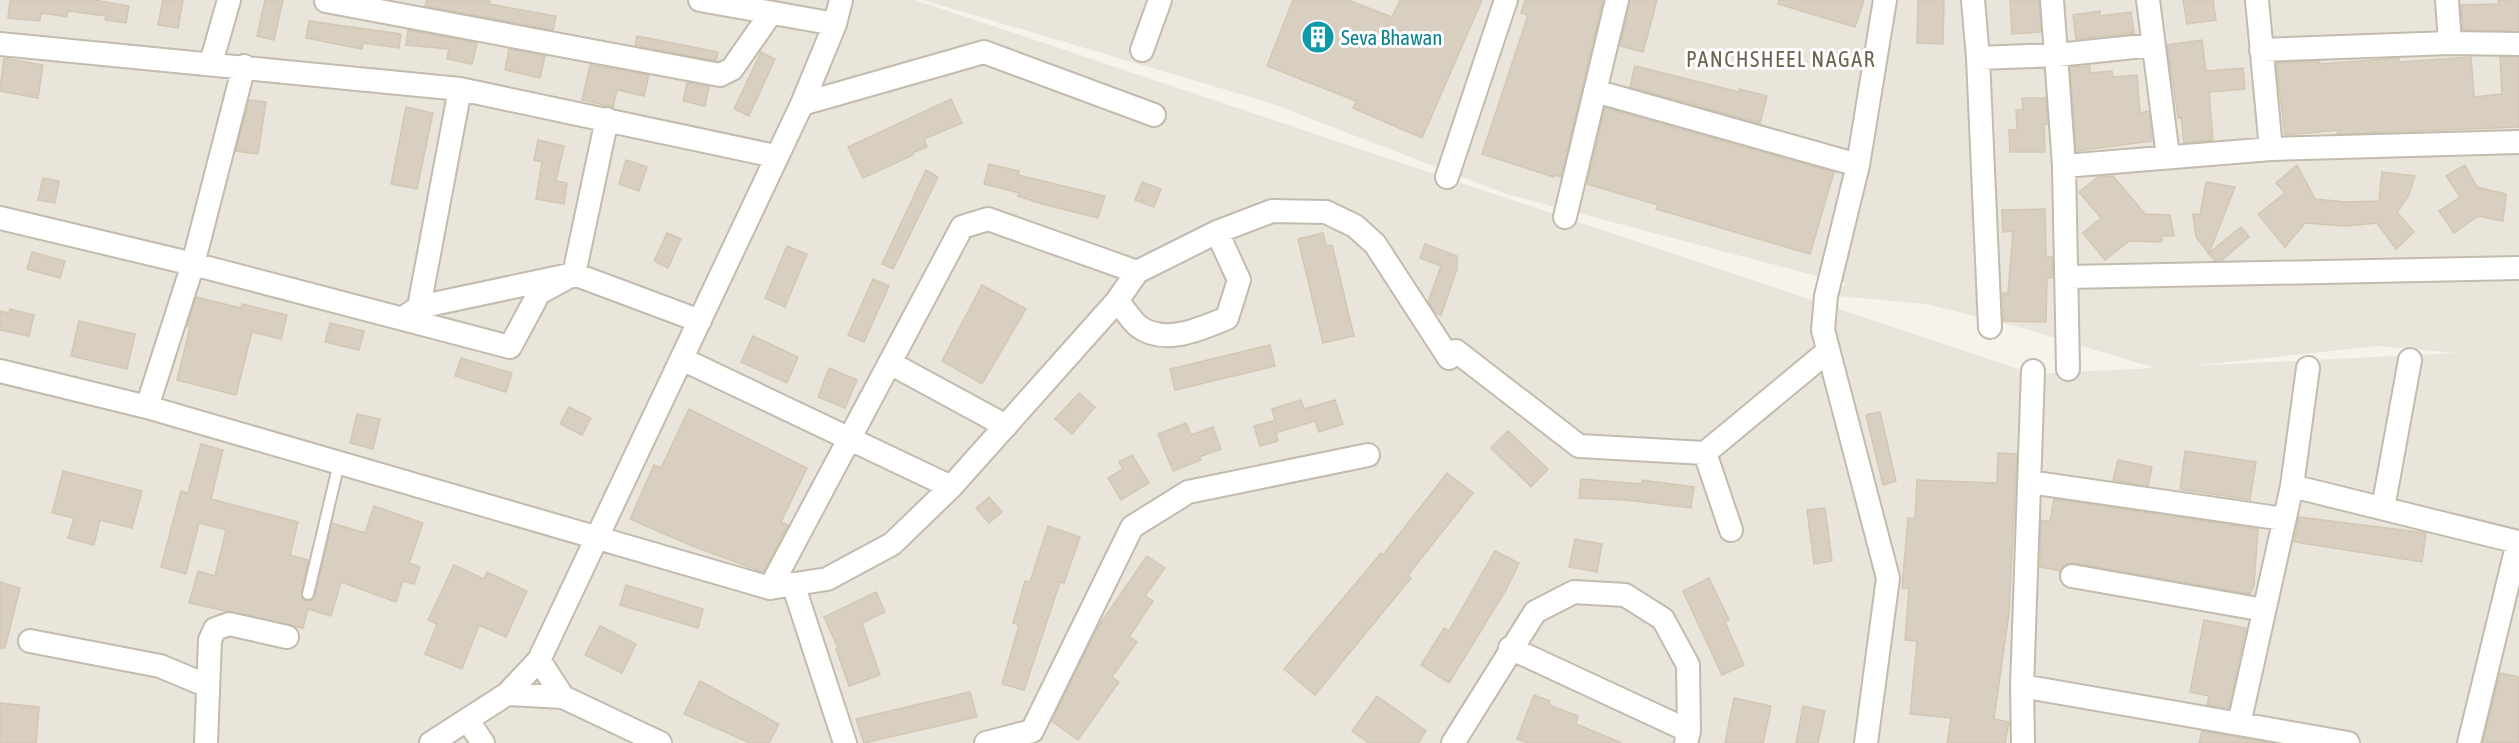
<svg xmlns="http://www.w3.org/2000/svg" width="2519" height="743" font-family="'Asap Condensed',sans-serif">
<style>
.residential{fill:#eae5da;fill-rule:evenodd}
.building{fill:#d8cfc1;stroke:#d3c7b4;stroke-width:1.5}
.lines{fill:none;stroke-linecap:round;stroke-linejoin:round}
.service-casing{stroke:#c2bbae;stroke-width:14}
.minor-casing{stroke:#c2bbae;stroke-width:26}
.service{stroke:#fff;stroke-width:10}
.minor{stroke:#fff;stroke-width:22}
.labels{text-anchor:middle;dominant-baseline:central;stroke-width:6;stroke-linejoin:round;paint-order:stroke}
.culture-label{font-size:21px;fill:#0d838f;stroke:#fff;text-anchor:start}
.neighbourhood-label{font-size:22px;letter-spacing:1.5px;fill:#6e6250;stroke:#fff}
</style>
<rect width="100%" height="100%" fill="#f6f3ec"/>
<!-- residential -->
<path class="residential" d="M0 0H915L2033 374 2155 368 2022 328 1926 304 1827 295 1847 284 1506 194 1270 103 923 0H2519V743H0ZM2378 346 2456 353 2190 366H2191Z"/>
<!-- building -->
<path class="building" d="M10 0H94L129 6 126 23 105 20 106 16 68 11 67 17 41 13 40 21 8 18Z
M163 0H183L178 28 158 25Z
M265 0H283L274 40 257 36Z
M427 0H490L489 4 556 16 553 30 425 6Z
M1293 0H1348L1392 17 1400 0H1482L1422 138 1353 108 1356 101 1267 66Z
M1525 0H1603L1561 177 1555 175 1554 177 1482 154 1528 15 1521 13Z
M1630 0H1657L1643 52 1620 46Z
M1779 0H1864L1855 27 1778 4Z
M1918 0H1944L1943 44 1917 43Z
M2010 0H2039L2041 32 2012 34Z
M2183 0H2213L2216 20 2187 24Z
M2498 0H2519V30H2463L2461 5 2499 4Z
M2100 11V16L2131 12 2134 33 2076 39 2073 15Z
M309 21 401 34 399 48 363 43 362 49 306 38Z
M408 30 477 43 472 64 447 59 449 49 406 45Z
M637 36 718 52 716 61 635 45Z
M2202 40 2206 71 2243 68 2245 89 2209 92 2213 140 2184 143 2181 117 2178 118 2167 45Z
M509 49 545 56 540 78 505 70Z
M761 52 775 59 749 116 734 109Z
M2471 57 2474 97 2502 94 2500 57H2519V127L2336 134 2340 130 2285 135 2276 63 2319 61 2320 64 2399 58V62Z
M4 58 43 65 38 98 0 91Z
M590 65 649 75 644 96 617 90 613 107 582 100Z
M1635 66 1739 92V89L1767 96 1760 123 1630 87Z
M2090 66V73L2112 71 2113 77 2137 75 2140 113 2149 111 2152 141 2076 151 2070 67Z
M687 83 709 87 705 106 683 101Z
M2022 98H2046L2047 124H2044L2045 152H2010L2009 130H2017L2016 110H2023Z
M951 99 962 123 924 139 927 147 912 153 913 155 863 178 848 147Z
M249 100 266 102 258 154 236 151Z
M406 107 433 113 417 189 391 184Z
M1605 108 1834 172 1810 254 1656 209 1658 205 1587 184Z
M538 140 564 146 556 181 567 183 564 204 536 199 542 162 534 160Z
M626 160 647 167 639 191 619 184Z
M989 164 1019 171 1018 175 1105 196 1098 218 1042 204 1018 196 1019 193 984 184Z
M2297 165 2315 199 2346 202 2379 201 2382 172 2415 176 2409 195 2397 212 2414 232 2396 249 2377 223 2345 226 2305 223 2285 247 2258 214 2285 193 2276 183Z
M2465 165 2477 187 2506 194 2503 221 2478 216 2454 233 2439 211 2460 197 2446 176Z
M926 170 938 177 893 269 882 264Z
M2113 176 2145 214 2170 215 2174 236H2162V242L2129 241 2105 260 2083 233 2101 218 2079 192 2098 177Z
M43 178 59 181 55 203 38 200Z
M1142 182 1161 189 1154 207 1135 200Z
M2206 182 2235 187 2209 253 2241 227 2249 237 2222 260 2215 261 2196 237 2193 214 2200 215Z
M2045 209 2046 256 2052 257 2053 277 2047 279 2046 322 2003 321V293H2008L2013 231 2003 232 2002 210Z
M667 233 681 239 668 268 654 261Z
M1323 233 1326 246 1332 245 1354 336 1323 343 1298 239Z
M1425 244 1457 256V269L1441 315 1436 313 1428 302 1441 266 1420 258Z
M787 246 807 254 785 307 765 298Z
M32 252 65 261 60 278 27 269Z
M873 279 889 286 864 342 848 335Z
M982 285 1026 309 982 384 942 361Z
M196 297 241 308 242 304 287 315 281 339 252 332 236 395 177 380 190 327 187 326Z
M10 309 34 315 29 336 0 330V311L9 313Z
M79 321 135 334 127 369 71 356Z
M330 323 364 331 359 350 325 342Z
M753 336 798 357 787 383 741 362Z
M1270 345 1275 366 1175 390 1170 369Z
M461 358 512 373 506 392 455 376Z
M829 368 857 380 845 408 818 397Z
M1079 393 1095 407 1072 434 1055 419Z
M1301 400 1304 409 1335 400 1343 424 1319 432 1315 421 1278 432 1272 409Z
M569 407 591 418 582 435 560 424Z
M689 409 807 468 781 522 788 525 763 572 690 545 630 519 654 465 661 468Z
M1880 412 1896 481 1883 485 1866 415Z
M357 414 380 419 373 449 350 443Z
M1273 421 1278 441 1260 446 1254 426Z
M1186 423 1191 435 1213 427 1221 449 1199 457 1201 460 1173 471 1158 434Z
M1508 431 1548 469 1531 487 1491 448Z
M201 444 223 450 211 499 298 522 290 555 308 560 301 592 303 600 311 601 315 596 332 523 365 533 374 506 423 523 409 563 420 567 414 584 403 581 396 602 341 582 331 616 308 609 303 628 189 603 198 571 215 576 226 530 199 523 186 574 161 567 181 491 188 493Z
M2185 451 2256 462 2250 500 2180 489Z
M1998 453 2017 454 2009 613 1994 719 2009 722 2005 743H1947L1951 718 1910 714 1917 641 1905 640 1909 589 1902 588 1908 518H1915L1917 480 1997 483Z
M1132 455 1149 483 1121 500 1108 478 1123 469 1119 462Z
M2118 460 2152 467 2148 486 2113 480Z
M63 471 142 491 132 528 100 520 94 545 68 538 74 518 52 513Z
M1447 473 1473 493 1408 575 1411 578 1315 695 1284 669 1381 553 1383 555Z
M1581 479 1642 484V480L1694 487 1691 508 1626 500 1579 498Z
M989 497 1002 512 989 523 976 508Z
M2054 499 2258 529 2254 585 2250 594 2074 563 2067 564 2060 571 2040 567 2041 520 2050 522Z
M1825 508 1832 561 1814 564 1807 510Z
M2299 517 2426 533 2422 562 2294 542Z
M1048 526 1080 537 1064 583 1060 582 1024 690 1002 684 1019 625 1013 623 1025 581 1030 582Z
M1575 539 1602 544 1597 572 1569 567Z
M1495 551 1519 563 1506 590 1449 683 1421 665 1444 628 1449 631Z
M1147 556 1165 568 1145 596 1153 601 1129 637 1137 642 1112 677 1119 682 1078 740 1052 721 1098 627Z
M454 565 484 579 487 572 527 591 506 637 479 625 462 669 425 654 437 624 428 620Z
M1709 578 1729 620 1725 622 1744 665 1722 675 1683 591Z
M0 582 20 588 5 648H0Z
M626 585 703 609 698 628 620 605Z
M876 592 885 612 862 623 880 675 849 686 836 649 838 648 824 617Z
M2204 620 2246 628 2229 708 2207 705 2209 696 2190 692Z
M600 626 636 644 622 673 585 655Z
M2500 673 2519 677V743L2483 742Z
M700 681 779 724 769 743H750L684 714Z
M970 692 977 717 864 743 856 719Z
M1534 695 1550 701 1549 705 1578 716 1576 724 1622 743H1528L1517 739Z
M1377 696 1426 731 1418 743H1369L1352 731Z
M1734 698 1771 706 1763 743H1725Z
M0 703 39 707 36 743H0Z
M1803 706 1825 711 1818 743H1796Z
M2202 731 2270 743H2199Z"/>
<g class="lines">
<defs>
<path id="service" d="M308 594 339 463"/>
<path id="minor" d="M700 0 835 24
M1973 0 1978 58 1990 327
M2052 0 2064 166 2068 369
M2148 0 2168 156
M2257 0 2271 149
M2447 0 2450 43
M326 1 720 75 732 69 771 13
M0 44 460 89 775 156
M1142 50 1160 0
M2261 50 2450 43 2519 44
M1978 58 2057 55 2153 45
M211 63 229 0
M1595 91 1858 165
M802 104 984 52 1154 115
M2064 166 2271 149 2519 142
M1447 177 1506 0
M1565 217 1617 0
M0 218 193 264 510 347 539 293 574 274 607 119
M2068 277 2519 268
M1117 301C1124 308 1130 319 1138 326 1164 346 1200 329 1227 318L1239 280 1217 232
M419 307 460 89
M405 317 419 307 574 274 700 321
M1456 351 1579 446 1705 453 1828 351
M682 359 951 487
M890 363 1006 426
M0 371 147 407 770 588 827 579 892 544 951 487 1117 301 1137 272 1217 232 1272 211 1326 212 1355 226 1375 244 1449 358
M147 407 193 264 244 66
M1705 453 1731 530
M2030 482 2284 519
M2292 486 2518 542 2469 743
M2383 508 2410 360
M2072 576 2264 610
M793 584 845 743
M770 588 962 227 988 219 1137 272
M30 641 160 666 208 686
M1510 648 1689 731
M539 660 563 697
M2022 686 2348 743
M507 694 563 697 660 743
M468 721 483 743
M2239 724 2292 486 2308 368
M206 743 210 640 215 629 229 624 287 637
M431 743 507 694 539 660 802 104 835 24 841 0
M986 743 1032 731 1132 527 1188 492 1368 455
M1453 743 1535 612 1574 592 1625 595 1663 619 1688 665 1689 731 1686 743
M1866 743 1888 578 1823 330 1826 296 1858 165 1885 0
M2023 743 2022 686 2033 371"/>
</defs>
<!-- service casing -->
<use href="#service" class="service-casing"/>
<!-- minor casing -->
<use href="#minor" class="minor-casing"/>
<!-- service -->
<use href="#service" class="service"/>
<!-- minor -->
<use href="#minor" class="minor"/>
</g>
<!-- icons -->
<defs>
<symbol id="building-disc" viewBox="-11 -11 22 22"><circle r="9.5" fill="#0f9aa8" stroke="#fff"/><path d="M-4-6H4V6H1V3H-1V6H-4ZM-2.5-4.3h1.7v1.8h-1.7ZM.8-4.3h1.7v1.8H.8ZM-2.5-1h1.7V.8h-1.7ZM.8-1h1.7V.8H.8Z" fill="#fff"/></symbol>
</defs>
<g fill-rule="evenodd">
<use href="#building-disc" x="1299" y="18" width="38" height="38"/>
</g>
<g class="labels">
<!-- culture labels -->
<g class="culture-label">
<text x="1341" y="37">Seva Bhawan</text>
</g>
<!-- neighbourhood labels -->
<g class="neighbourhood-label">
<text x="1781" y="59">PANCHSHEEL NAGAR</text>
</g>
</g>
</svg>
